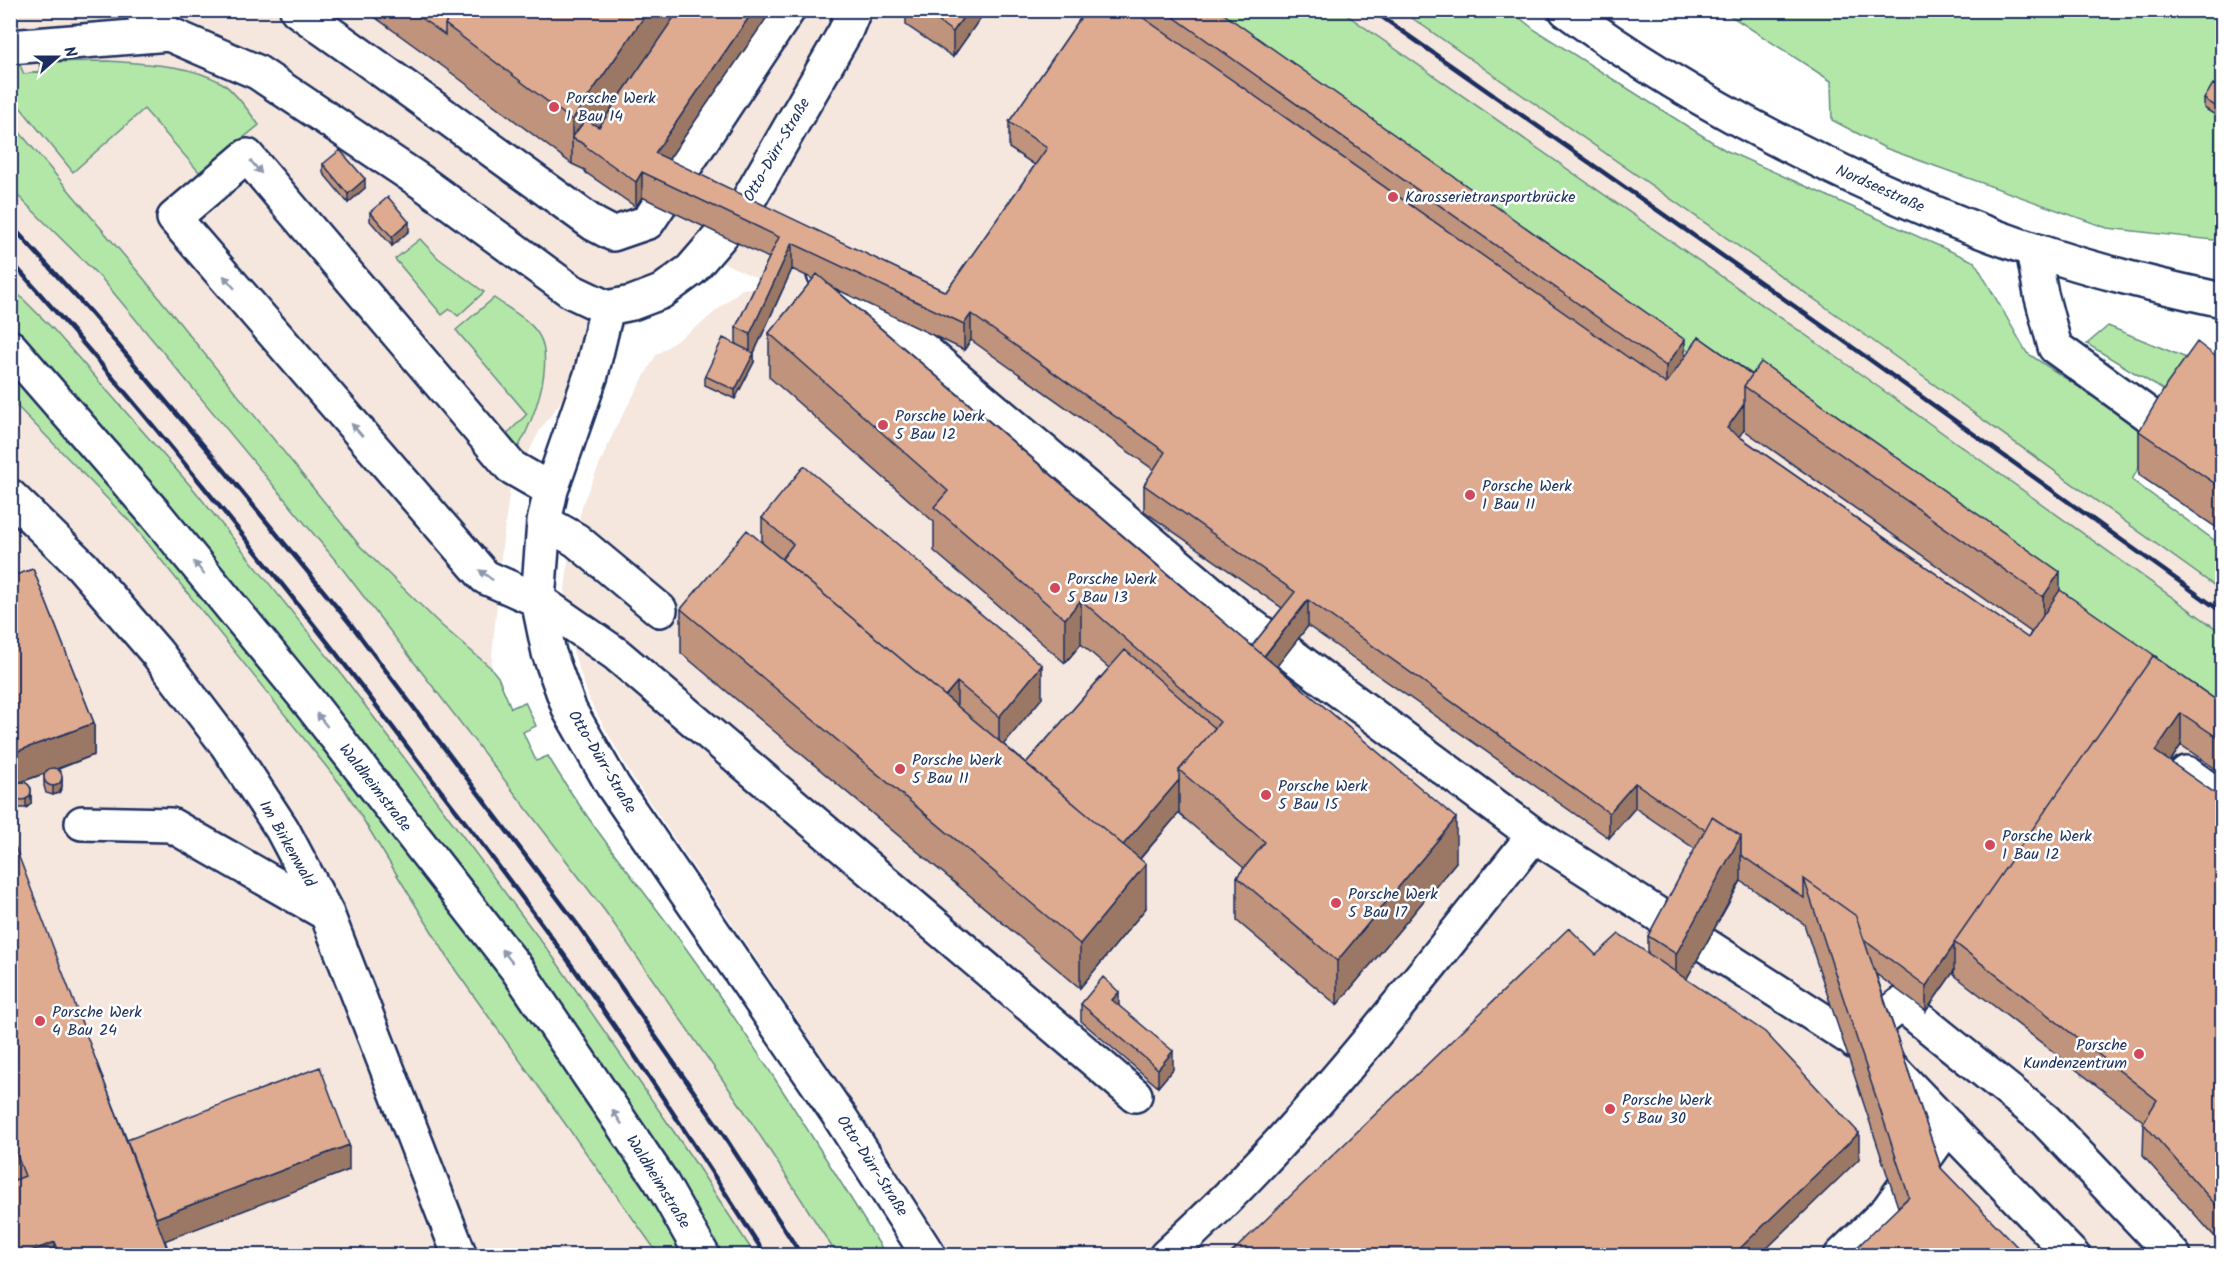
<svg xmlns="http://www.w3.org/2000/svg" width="2233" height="1266" font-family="Kalam,sans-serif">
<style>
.built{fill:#f5e6de}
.green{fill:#b3e7a8;stroke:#678b83;stroke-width:1.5}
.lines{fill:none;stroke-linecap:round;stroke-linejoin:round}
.minor-casing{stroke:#1b2f5e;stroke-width:38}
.major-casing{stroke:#1b2f5e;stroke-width:38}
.minor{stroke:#fff;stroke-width:33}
.major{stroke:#fff;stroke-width:33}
.rail{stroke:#1b2f5e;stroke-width:4.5}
.wall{fill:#bf937c;stroke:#1b2f5e;stroke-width:1.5;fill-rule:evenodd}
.shaded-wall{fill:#9b7865;stroke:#1b2f5e;stroke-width:1.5}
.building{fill:#deab90;stroke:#1b2f5e;stroke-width:1.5}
.oneway{fill:#8d97ae}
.poi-dot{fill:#d1495b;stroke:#fff;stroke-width:2}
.labels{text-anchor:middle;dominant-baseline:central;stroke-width:5;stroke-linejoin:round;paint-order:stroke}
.poi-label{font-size:16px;fill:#1b2f5e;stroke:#fff;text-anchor:start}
.street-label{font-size:16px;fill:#1b2f5e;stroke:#fff}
</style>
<rect width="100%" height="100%" fill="#fff"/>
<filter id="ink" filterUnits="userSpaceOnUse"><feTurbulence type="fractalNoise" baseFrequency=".0167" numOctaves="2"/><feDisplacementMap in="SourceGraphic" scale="12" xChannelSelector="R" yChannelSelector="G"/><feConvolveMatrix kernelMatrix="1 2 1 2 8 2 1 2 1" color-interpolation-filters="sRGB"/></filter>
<g filter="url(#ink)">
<!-- built -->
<path class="built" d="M10 11H1178L2036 592 2222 723V1255H952L832 1071 631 775 590 701 562 619 568 561 584 500 616 427 656 355 702 323 742 289 776 287 707 255 686 278 603 343 540 430 510 488 502 547 491 668 441 625 360 546 144 279 11 121Z
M1341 11H1402L1844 320 2222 591V633L1824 348Z
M10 189 103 280 341 567 605 911 741 1106 837 1255H755L694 1161 553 957 340 672 195 491 54 330 11 287Z
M10 400 134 526 345 790 456 971 659 1255H11Z"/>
<!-- green -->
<path class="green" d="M1196 11H1341L1824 348 2222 633V729L1451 183Z
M1402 11H1511L1535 30 1725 150 1975 262 2027 353 2155 437 2132 480 2222 546V591L1844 320Z
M1653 11H2222V241L2107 228 1885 148 1832 120 1831 81 1725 12 1657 13Z
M108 61C146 64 188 64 222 83 234 90 250 113 259 125L200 173 144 109 73 172 11 96V64L19 63 24 74 40 72 39 62Z
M10 121 144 279 360 546 441 625 491 668 498 677 511 708 525 702 536 726 523 732 536 761 548 756C588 824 639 884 685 947 757 1047 822 1152 886 1255H837L741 1106 605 911 341 567 103 280 11 189Z
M420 239 438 258 484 292 458 316 450 309 442 315 395 259Z
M11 287 54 330 195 491 340 672 553 957 694 1161 755 1255H659L456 971 345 790 134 526 11 400Z
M494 298C509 309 531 320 540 337 554 367 533 421 518 448L507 434 527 414 456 330Z
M2108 326 2211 368 2173 396 2087 344Z"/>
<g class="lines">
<defs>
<path id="minor" d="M142 10 169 34 257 72 420 181 571 291 607 308
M297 10 369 61 594 224 613 234 648 222 788 10
M10 47 169 34
M2033 250 2041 294 2055 347 2167 428
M824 274 919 346 1236 614 1534 835 1883 1059 2073 1256
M607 308 591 375 551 490 544 522 538 600 549 653 570 711 613 786 838 1114 929 1256
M607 308 632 303 661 292 691 270 742 211 845 32 854 10
M10 347 156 515 305 697 517 969 660 1180 703 1256
M551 490 511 467 247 156 174 218 485 577 538 600 616 654 1135 1095
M10 496 82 566 157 653 227 745 282 829 327 914 460 1256
M544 522 576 540 660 610
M2186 773 2222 799
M82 823 171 825 327 914
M1855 1042 1901 1004 2045 1120 2174 1256
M1166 1256C1306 1130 1417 981 1534 835
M1841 1256 1888 1210 1948 1126"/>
<path id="major" d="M1566 10C1664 83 1771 140 1882 190 1931 212 1982 233 2034 250 2095 271 2159 286 2222 300"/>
</defs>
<!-- minor casing -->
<use href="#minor" class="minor-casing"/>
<!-- major casing -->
<use href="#major" class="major-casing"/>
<!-- minor -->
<use href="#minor" class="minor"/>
<!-- major -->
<use href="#major" class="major"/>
<!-- rail -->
<path class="rail" d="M1372 10 1834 334 2222 612
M10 224 90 312 220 465 353 627 580 928 717 1125 802 1256
M10 260C154 421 289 589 419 762 466 824 514 885 559 948 632 1048 699 1152 766 1256"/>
</g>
<!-- wall -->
<path class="wall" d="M365 10H772L668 160 946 292 1035 165 1009 148V122L1086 10H1218L1685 358 1699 337 2223 705V774L2181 745 2170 762 2223 799V1246L2143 1156 2144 1122 1954 975V971L1926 1011 1876 974 1941 1168 1898 1207 1804 924 1741 881 1686 980 1859 1159 1596 955 1648 954V936L1695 849 1635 808 1609 838 1308 626 1276 666 1456 862 1337 1005 1237 921V877L1244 868 1179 814V813L1140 859 1146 908 1080 988 681 653V609L762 542V518L1042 698 1003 744 1026 763 1109 668 1081 644 1065 663 934 551V522L769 377V333L813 279 792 269 754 353V362L735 399 705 385V376L736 344V327L769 258 642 197 636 207 585 172V170L572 164 445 68ZM834 288 964 350 971 340 1154 470 1144 485V511L1282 608 1252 646ZM1744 430 2031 632 2028 638 1739 436Z
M906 10H986L953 57 906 25Z
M2223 90V120L2204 108V99Z
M323 164 365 188 348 203 323 173Z
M370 212 409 231 392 246 370 221Z
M2223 362V532L2139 475V431Z
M33 569 94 723V755L56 770 59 771 62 778V787L59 793 53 795 46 793 44 786V777L46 773 21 782 26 783 31 788V804L26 808H19L14 803V787L17 784 10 786V577Z
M10 842 127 1140 349 1170 165 1240 170 1256H10V1182L15 1180 10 1169Z
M1081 1004 1119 1006 1173 1069 1158 1087 1081 1021Z"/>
<!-- shaded-wall -->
<path class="shaded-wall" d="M649 10H680L586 145 572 138V164V120Z
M754 10H772L655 179V153Z
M968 10H986L953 57V32Z
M642 172V197L636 207V182Z
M365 179V188L348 203V194Z
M409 222V231L392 246V237Z
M792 243V269L752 357 754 353V362L735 399V390L750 360V334Z
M971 314V340L964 350V324Z
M1685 340V384L1666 409V366Z
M1744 404V430L1727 453V428Z
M2060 572V616L2043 641V597Z
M1081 600V644L1065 663V619Z
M1308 600V626L1257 692V666Z
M1042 665V698L999 750V717Z
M957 682V715L940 703Z
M2181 713V745L2155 784V751Z
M94 723V755L10 786V754Z
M62 778V787L59 793 53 795V786Z
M1179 780V813L1117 885V852Z
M1635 783V808L1609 838V813Z
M31 795V804L26 808V799Z
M1456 818V862L1337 1005V961Z
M1741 836V880L1676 998V954Z
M1146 864V908L1080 988V944Z
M1954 945V971L1926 1011V986Z
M1119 992V1009L1112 1000Z
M1173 1051V1069L1158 1087V1069Z
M1859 1133V1159L1759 1256H1732Z
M349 1145V1170L154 1245V1219Z
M55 1242V1256H18Z"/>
<!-- building -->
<path class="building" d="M410 10H455L445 24V35Z
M455 10H649L572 120 445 24Z
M679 10H754L655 153 946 292 1047 148 1009 122 1086 10H1132L1666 384 1699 337 1752 375 1744 386V404L1727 428 2028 638 2060 590 2157 657 2156 658 2153 656 1954 942V945L1926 986 1864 940 1856 916 1804 879V898L1741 855V836L1712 817 1705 830 1635 783 1609 813 1308 600 1264 656 1252 646 1295 592 1144 485 1165 452 971 314 964 324 792 243 750 334 736 327 779 237 642 172 636 182 585 146 586 145 572 138 585 120 599 127Z
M923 10H968L953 32Z
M1164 10H1218L1685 340 1666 366Z
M2213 84 2223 90V111L2204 99Z
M340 150 365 179 348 194 323 164Z
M388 197 409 222 392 237 370 212Z
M817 274 1175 581 1456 818 1337 961 1237 877 1265 842 1179 770 1220 722 1081 600 1065 619 934 507 948 491 769 333Z
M723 338 754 353 735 390 705 376Z
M2197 342 2223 362V489L2139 431 2167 384Z
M1761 362 2060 572 2043 597 1744 386Z
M804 466 1042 665 999 717 957 682 945 696 782 559 793 544 762 518Z
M747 530 1146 864 1080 944 681 609Z
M33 569 94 723 10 754V577Z
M1125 650 1215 728 1179 770V780L1123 845 1026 763Z
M2153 656 2223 705V741L2181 713 2155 751 2223 799V1213L2143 1123 2157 1100 1954 942Z
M44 777a9 9 0 1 1 18 0a9 9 0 1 1-18 0Z
M13 791a9 9 0 1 1 18 0a9 9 0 1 1-18 0Z
M1712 817 1741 836 1676 954 1648 936Z
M13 841 170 1256H61L55 1242 18 1256H15L10 1243V1182L25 1176 10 1137V842Z
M1804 879 1856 916 1941 1168 2026 1256H1848L1909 1197Z
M1569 928 1596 955 1619 934 1765 1032 1859 1133 1732 1256H1228Z
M1103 977 1119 992 1112 1000 1173 1051 1158 1069 1081 1004Z
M320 1067 349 1145 156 1218 127 1140Z"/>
<!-- one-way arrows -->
<defs><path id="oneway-solid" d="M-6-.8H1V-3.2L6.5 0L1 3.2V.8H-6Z" transform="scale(1.5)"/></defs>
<g class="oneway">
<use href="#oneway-solid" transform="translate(256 167) rotate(50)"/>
<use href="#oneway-solid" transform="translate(229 282) rotate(-131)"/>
<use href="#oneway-solid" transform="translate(357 430) rotate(-131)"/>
<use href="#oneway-solid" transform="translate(199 568) rotate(-129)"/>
<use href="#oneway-solid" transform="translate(486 575) rotate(-143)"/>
<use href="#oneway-solid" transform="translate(322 720) rotate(-128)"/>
<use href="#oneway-solid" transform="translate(507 956) rotate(-128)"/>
<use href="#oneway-solid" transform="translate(617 1117) rotate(-124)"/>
</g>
</g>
<!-- markers -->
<g class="poi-dot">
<circle cx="554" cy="107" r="6"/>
<circle cx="1393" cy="197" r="6"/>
<circle cx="883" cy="425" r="6"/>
<circle cx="1470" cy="495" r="6"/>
<circle cx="1055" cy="588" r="6"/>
<circle cx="900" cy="769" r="6"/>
<circle cx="1266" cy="795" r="6"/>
<circle cx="1990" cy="845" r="6"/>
<circle cx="1336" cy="903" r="6"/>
<circle cx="40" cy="1021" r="6"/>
<circle cx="2139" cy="1054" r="6"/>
<circle cx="1610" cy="1109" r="6"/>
</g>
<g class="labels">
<!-- poi labels -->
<g class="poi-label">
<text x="566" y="98">Porsche Werk<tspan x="566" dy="18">1 Bau 14</tspan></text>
<text x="1405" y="197">Karosserietransportbrücke</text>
<text x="895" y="416">Porsche Werk<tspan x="895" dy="18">5 Bau 12</tspan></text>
<text x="1482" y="486">Porsche Werk<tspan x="1482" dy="18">1 Bau 11</tspan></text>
<text x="1067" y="579">Porsche Werk<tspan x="1067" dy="18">5 Bau 13</tspan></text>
<text x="912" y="760">Porsche Werk<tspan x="912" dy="18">5 Bau 11</tspan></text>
<text x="1278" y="786">Porsche Werk<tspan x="1278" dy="18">5 Bau 15</tspan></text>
<text x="2002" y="836">Porsche Werk<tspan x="2002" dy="18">1 Bau 12</tspan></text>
<text x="1348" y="894">Porsche Werk<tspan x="1348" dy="18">5 Bau 17</tspan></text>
<text x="52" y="1012">Porsche Werk<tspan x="52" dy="18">4 Bau 24</tspan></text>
<text x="2127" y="1045" text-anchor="end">Porsche<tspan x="2127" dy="18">Kundenzentrum</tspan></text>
<text x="1622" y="1100">Porsche Werk<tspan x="1622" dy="18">5 Bau 30</tspan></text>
</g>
<!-- street labels -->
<g class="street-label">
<text transform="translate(777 150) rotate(-60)">Otto-Dürr-Straße</text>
<text transform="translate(1880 189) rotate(24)">Nordseestraße</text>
<text transform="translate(602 762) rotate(59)">Otto-Dürr-Straße</text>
<text transform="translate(375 788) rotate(52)">Waldheimstraße</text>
<text transform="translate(287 844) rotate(60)">Im Birkenwald</text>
<text transform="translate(872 1166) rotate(57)">Otto-Dürr-Straße</text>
<text transform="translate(658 1182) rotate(58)">Waldheimstraße</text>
</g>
</g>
<!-- margin -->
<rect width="2233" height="1266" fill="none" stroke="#fff" stroke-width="36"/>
<rect x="18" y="18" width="2197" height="1230" fill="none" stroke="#1b2f5e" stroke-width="2" filter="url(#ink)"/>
<!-- north arrow -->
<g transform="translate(57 57) rotate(69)" stroke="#ffffff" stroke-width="4.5" paint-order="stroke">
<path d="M0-4.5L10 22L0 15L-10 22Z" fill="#1b2f5e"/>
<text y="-9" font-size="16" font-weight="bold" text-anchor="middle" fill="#1b2f5e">N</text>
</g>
</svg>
